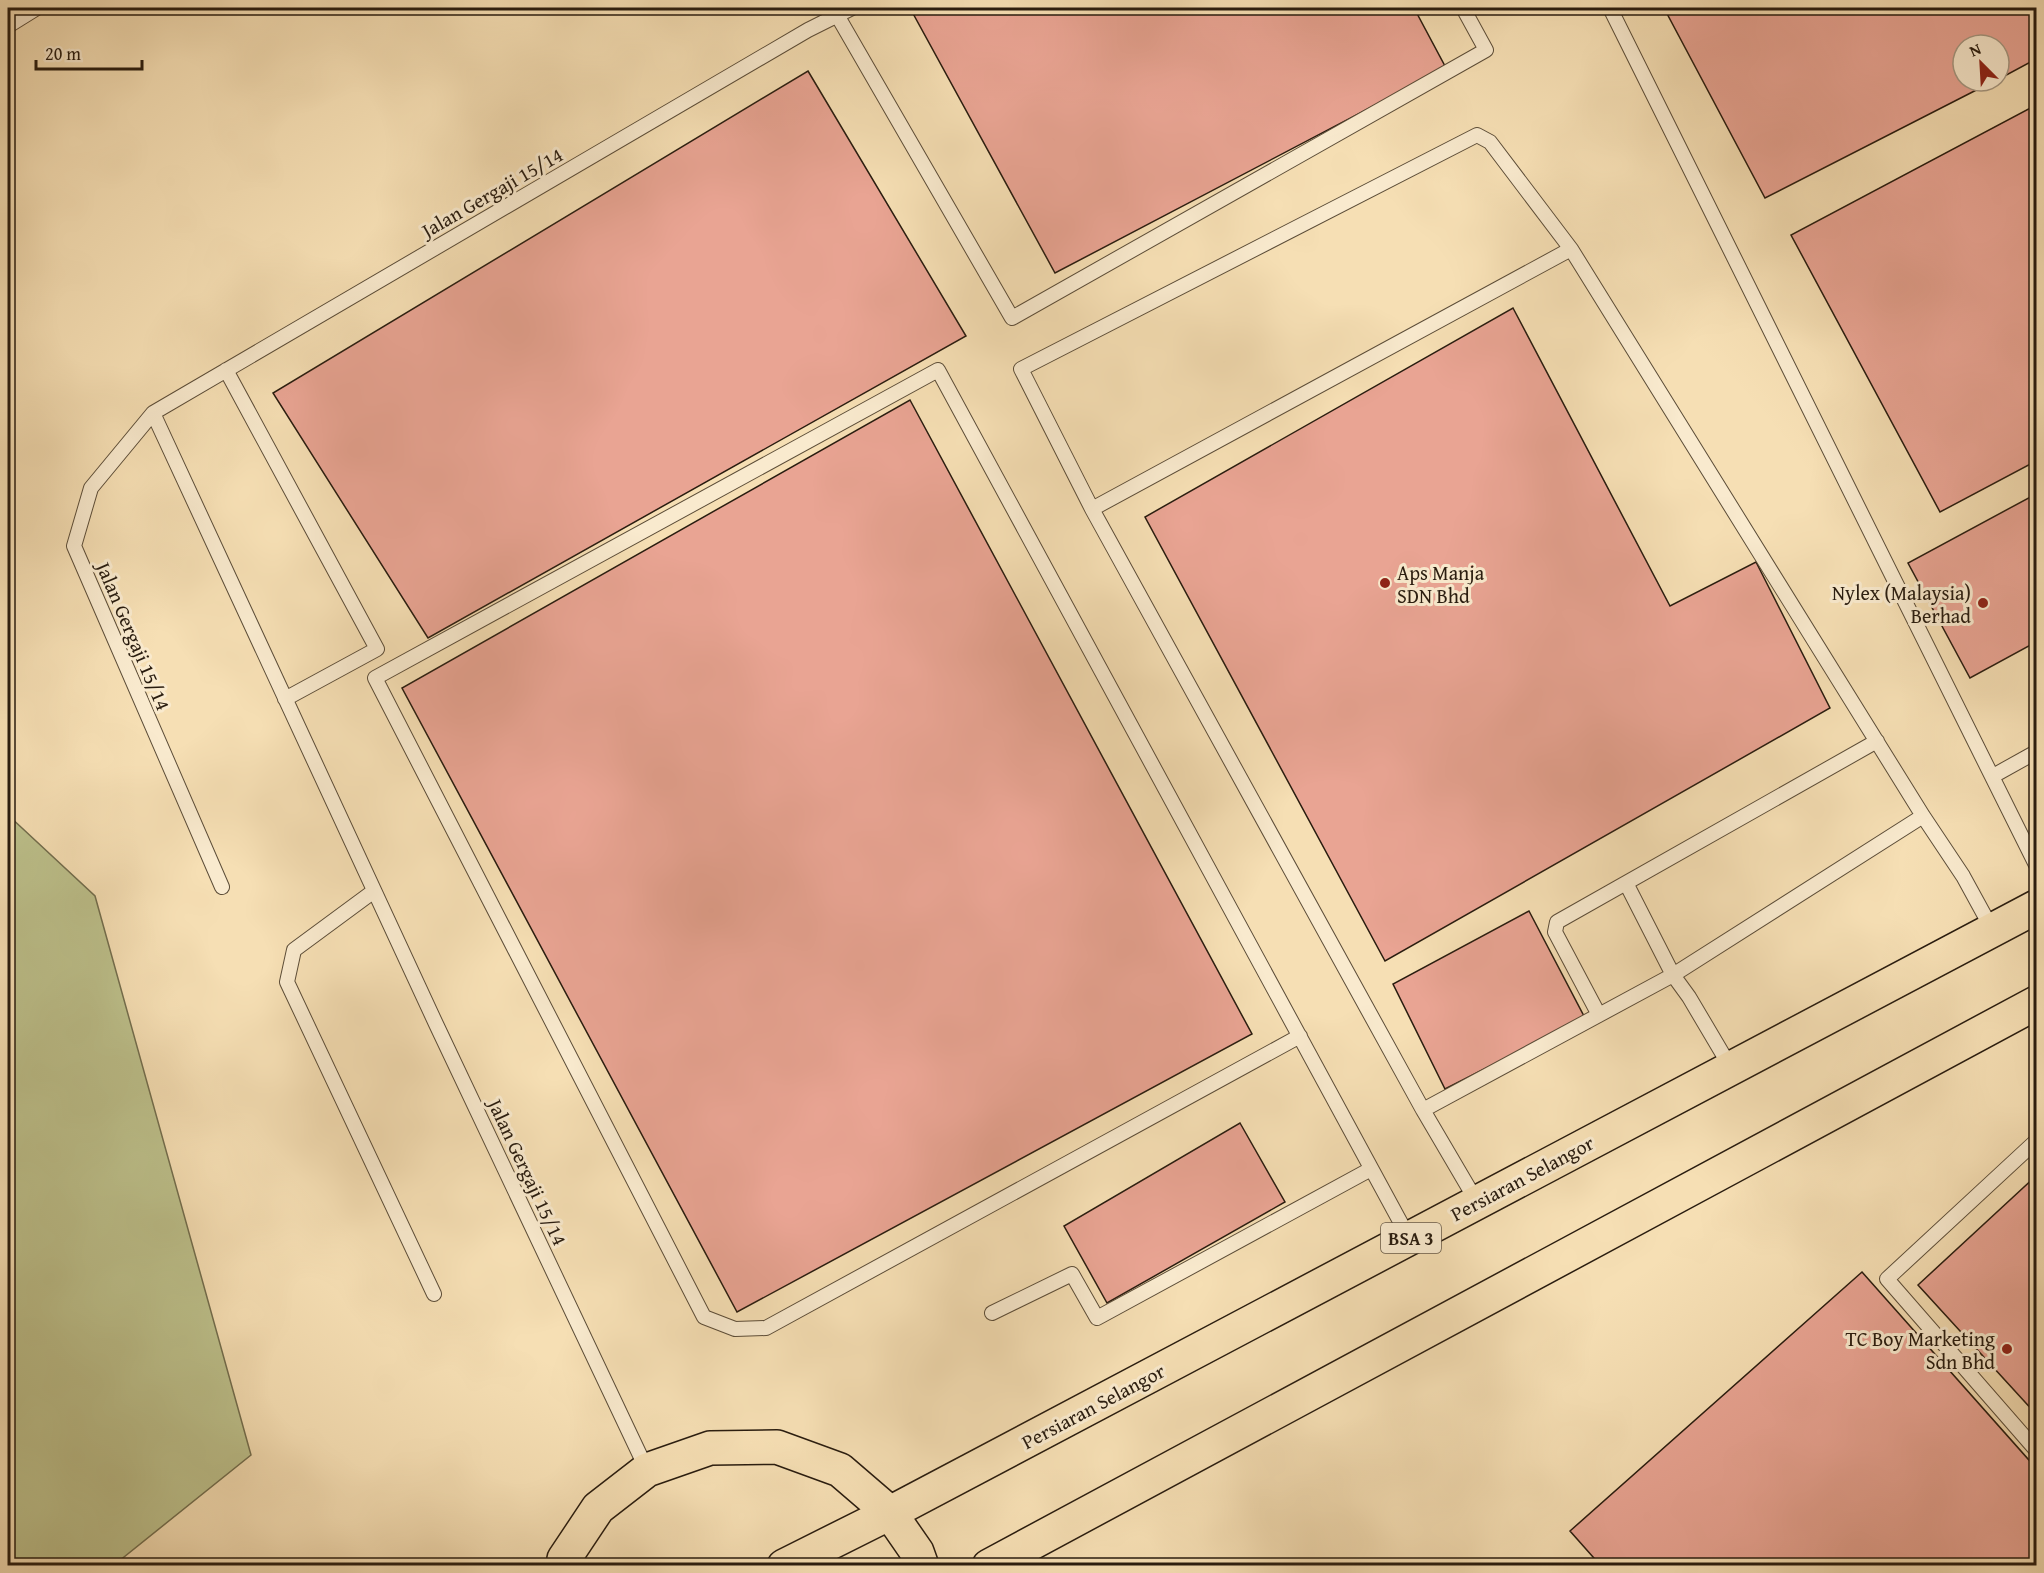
<svg xmlns="http://www.w3.org/2000/svg" width="2044" height="1573" font-family="'Gentium Book Plus',serif">
<style>
.green{fill:#bdc18c;stroke:#736e4e;stroke-width:1.5}
.building{fill:#e9a493;stroke:#291c0f;stroke-width:1.5}
.lines{fill:none;stroke-linecap:round;stroke-linejoin:round}
.service-casing{stroke:#5c4d38;stroke-width:16}
.primary-casing{stroke:#291c0f;stroke-width:36}
.service{stroke:#f9eace;stroke-width:14}
.primary{stroke:#f6dfb4;stroke-width:33}
.poi-dot{fill:#8f2418;stroke:#f9eace;stroke-width:2}
.labels{text-anchor:middle;dominant-baseline:central;stroke-width:6;stroke-linejoin:round;paint-order:stroke}
.shield{fill:#f9eace;stroke:#675a48;stroke-width:1.5}
.shield-label{font-size:18px;font-weight:bold;fill:#291c0f}
.street-label{font-size:20px;fill:#291c0f;stroke:#f9eace}
.poi-label{font-size:20px;fill:#291c0f;stroke:#f9eace;text-anchor:end}
</style>
<rect width="100%" height="100%" fill="#f6dfb4"/>
<filter id="stains"><feTurbulence type="fractalNoise" baseFrequency=".00333" numOctaves="4"/><feColorMatrix values="0 0 0 0 .2 0 0 0 0 .09 0 0 0 0 .02 0 0 0 .5 -.17"/></filter>
<radialGradient id="worn" r=".72"><stop offset=".6" stop-color="#630" stop-opacity="0"/><stop offset="1" stop-color="#630" stop-opacity=".3"/></radialGradient>
<!-- green -->
<path class="green" d="M8 815 95 896 251 1455 114 1565H8Z"/>
<!-- building -->
<path class="building" d="M910 8H1414L1446 68 1055 273Z
M1664 8H2036V59L1999 79V45H1963V81H1994L1765 198Z
M808 71 966 336 428 638 273 393Z
M2036 105V461L1940 512 1791 235Z
M1513 308 1670 606 1756 562 1830 708 1385 961 1145 517Z
M910 400 1252 1034 737 1312 402 688Z
M2036 494V642L1970 678 1908 563Z
M1529 911 1585 1018 1445 1089 1393 984Z
M1240 1123 1285 1202 1107 1303 1064 1226Z
M2036 1176V1414L1918 1285Z
M1862 1272 2036 1468V1560L2030 1566H1601L1570 1531Z"/>
<g class="lines">
<defs>
<path id="service" d="M1610 8 2036 865
M837 15 1012 318 1486 50 1463 8
M8 26 37 8
M226 370 377 649 285 699
M153 413 91 488 74 546 222 887
M1092 509 1571 249
M1993 776 2036 752
M1626 883 1673 975 1689 997 1731 1068
M374 891 294 950 287 982 434 1294
M1599 1015 1555 932 1557 922 1877 741
M1300 1036 766 1328 735 1329 704 1317 375 678 938 370 1409 1238
M1423 1110 1673 975 1923 816
M2036 1141 1887 1279 2036 1450
M1477 1202 1423 1110 1092 509 1021 369 1477 135 1490 142 1571 249 1923 816 1963 876 1992 929
M992 1313 1072 1274 1097 1318 1371 1169
M647 1470 436 1024 153 413 808 30 852 8"/>
<path id="primary" d="M563 1566 564 1559 598 1508 647 1470 710 1448 777 1447 840 1470 890 1513 917 1552 922 1566
M784 1566 890 1513 2036 907
M989 1566 2036 1003"/>
</defs>
<!-- service casing -->
<use href="#service" class="service-casing"/>
<!-- primary casing -->
<use href="#primary" class="primary-casing"/>
<!-- service -->
<use href="#service" class="service"/>
<!-- primary -->
<use href="#primary" class="primary"/>
</g>
<!-- markers -->
<g class="poi-dot">
<circle cx="1385" cy="583" r="6"/>
<circle cx="1983" cy="603" r="6"/>
<circle cx="2007" cy="1349" r="6"/>
</g>
<g class="labels">
<!-- shield labels -->
<rect class="shield" x="1381" y="1223" width="60" height="30" rx="4.5"/>
<g class="shield-label">
<text x="1411" y="1238">BSA 3</text>
</g>
<!-- street labels -->
<g class="street-label">
<text transform="translate(492 192) rotate(-30)">Jalan Gergaji 15/14</text>
<text transform="translate(134 636) rotate(67)">Jalan Gergaji 15/14</text>
<text transform="translate(528 1172) rotate(65)">Jalan Gergaji 15/14</text>
<text transform="translate(1522 1178) rotate(-28)">Persiaran Selangor</text>
<text transform="translate(1093 1406) rotate(-28)">Persiaran Selangor</text>
</g>
<!-- poi labels -->
<g class="poi-label">
<text x="1397" y="572" text-anchor="start">Aps Manja<tspan x="1397" dy="23">SDN Bhd</tspan></text>
<text x="1971" y="592">Nylex (Malaysia)<tspan x="1971" dy="23">Berhad</tspan></text>
<text x="1995" y="1338">TC Boy Marketing<tspan x="1995" dy="23">Sdn Bhd</tspan></text>
</g>
</g>
<!-- margin -->
<rect width="2044" height="1573" fill="none" stroke="#f6dfb4" stroke-width="30"/>
<rect x="9" y="9" width="2026" height="1555" fill="none" stroke="#291c0f" stroke-width="3"/>
<rect x="15" y="15" width="2014" height="1543" fill="none" stroke="#291c0f" stroke-width="1.5"/>
<!-- north arrow -->
<g transform="translate(1981 63) rotate(336)"><circle r="28" fill="#f9eace" stroke="#a69882" stroke-width="1.5"/>
<path d="M0-4.5L10 22L0 15L-10 22Z" fill="#8f2418"/>
<text y="-9" font-size="16" font-weight="bold" text-anchor="middle" fill="#291c0f">N</text>
</g>
<!-- scale -->
<path d="M36 60v9h106v-9" fill="none" stroke="#291c0f" stroke-width="3"/>
<text x="45" y="60" font-size="18" fill="#291c0f" stroke="#f9eace" stroke-width="4.5" paint-order="stroke">20 m</text>
<rect width="100%" height="100%" filter="url(#stains)"/>
<rect width="100%" height="100%" fill="url(#worn)"/>
</svg>
